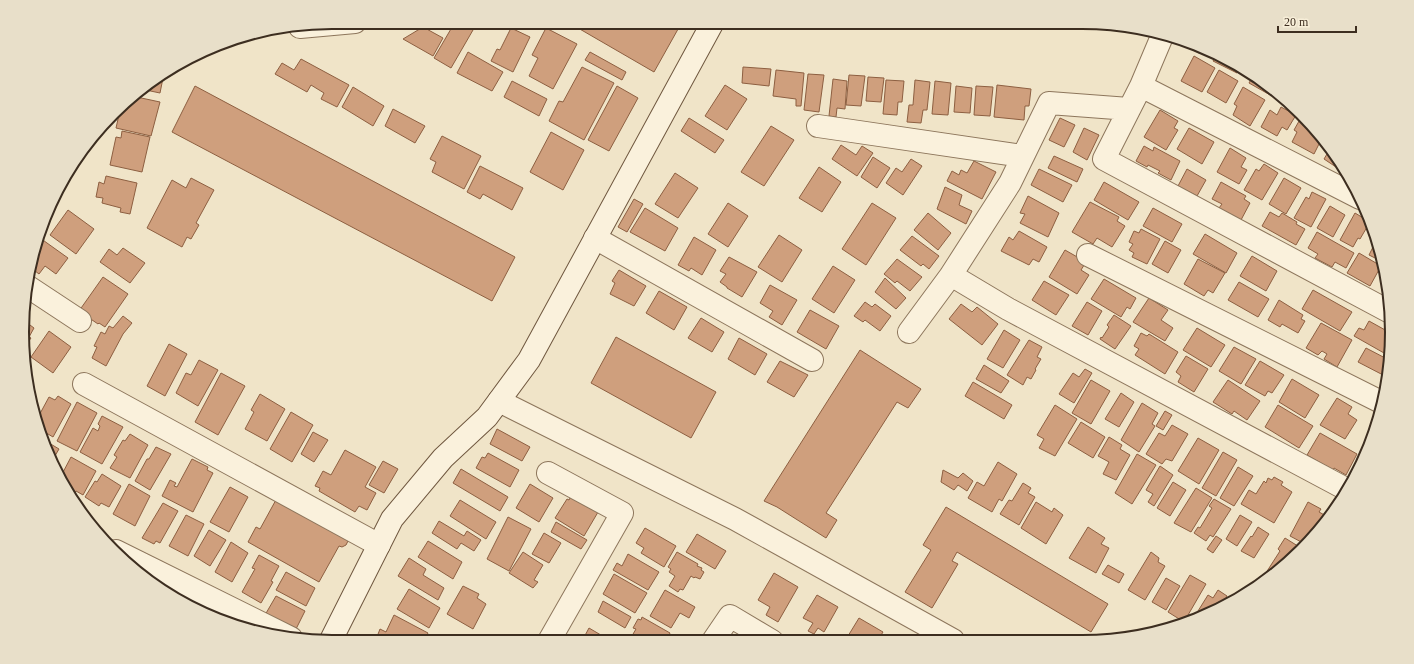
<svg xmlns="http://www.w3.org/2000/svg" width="1414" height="664" font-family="'Times New Roman',serif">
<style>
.building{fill:#cf9f7d;stroke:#8d5f41}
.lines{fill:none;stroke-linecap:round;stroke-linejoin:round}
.street-casing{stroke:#8d765c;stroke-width:24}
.secondary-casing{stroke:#6f573f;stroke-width:24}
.street{stroke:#faf1dc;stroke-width:22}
.secondary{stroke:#faf1dc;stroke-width:22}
.rim{fill:none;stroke:#3d2e20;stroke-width:2}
</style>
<rect width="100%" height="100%" fill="#f0e4c8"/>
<!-- building -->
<path class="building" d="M455 22H458L473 30 451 68 434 58Z
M581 22H682L654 72 578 28Z
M423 27 443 38 433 56 403 39Z
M511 28 530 37 513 72 491 61 497 49 500 50Z
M546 28 577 44 553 89 529 76 538 58 532 55Z
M1178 39 1200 46 1202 47 1199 53 1177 41Z
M468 52 503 72 492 91 457 73Z
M590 52 626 72 622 80 585 60Z
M1217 54 1241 67 1237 73 1213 61Z
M1194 56 1215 68 1202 92 1181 81Z
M301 59 349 85 337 107 321 99 324 93 311 85 307 92 275 74 282 63 294 70Z
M582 67 614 83 584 140 549 121 559 101 563 102Z
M743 67 771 69 769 86 742 83Z
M776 70 804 73 801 106H796V99L773 96Z
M1219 70 1238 81 1226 103 1207 92Z
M164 73 160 93 141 89Z
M808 74 824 75 819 112 804 110Z
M1254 74 1281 96 1279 100 1249 83Z
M849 75 865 76 861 106 846 105Z
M868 77 884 78 881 102 866 101Z
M833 79 847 81 845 109 837 108 836 117 829 116Z
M886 80 904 81 902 102H898L897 115 883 114Z
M915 80 930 82 927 110H923L921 123 907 122 909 105H913Z
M512 81 547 99 539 116 504 97Z
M935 81 951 83 948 115 932 114Z
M725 85 747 99 727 130 705 116Z
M997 85 1031 89 1029 106H1025L1024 120 994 117Z
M195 86 515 257 492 301 172 132Z
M617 86 638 98 609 151 588 140Z
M956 86 972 88 970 113 954 112Z
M976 86 993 87 990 116 974 115Z
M353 87 384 106 373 126 342 107Z
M1243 87 1265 100 1250 126 1233 115 1237 106 1234 104Z
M132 96 160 102 151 136 116 128 121 106Z
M1281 107 1296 115 1287 130 1282 127 1277 136 1261 127 1270 110 1277 115Z
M393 109 425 126 415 143 385 126Z
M1160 110 1178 121 1174 128 1178 130 1166 150 1144 137Z
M1303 114 1322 138 1314 154 1292 142 1297 132 1294 130Z
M689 118 724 140 715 153 681 131Z
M1060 118 1075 125 1064 147 1049 140Z
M771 126 794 140 764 186 741 172Z
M1084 128 1099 135 1087 160 1073 152Z
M1189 128 1214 142 1202 164 1177 149Z
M122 131 150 137 142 172 110 165 116 137 121 138Z
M551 132 584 150 563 190 530 172Z
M442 136 481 156 464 189 432 172 436 162 430 159Z
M1326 143 1340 160 1344 168 1342 171 1324 159 1330 149 1324 145Z
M841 145 856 155 862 146 873 153 857 176 832 159Z
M1144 146 1153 151 1154 147 1180 161 1171 180 1158 173 1160 171 1148 165 1147 167 1136 161Z
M1230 148 1246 158 1241 167 1247 170 1239 184 1217 172Z
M1054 156 1083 169 1077 182 1048 168Z
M873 157 890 168 877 188 861 177Z
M911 159 922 166 903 195 886 183 896 168 902 172Z
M974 161 996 172 982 199 947 181 952 171 959 175 961 170 967 173Z
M1264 164 1278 173 1262 200 1244 190 1256 169 1259 171Z
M480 166 523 188 512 210 483 194 480 199 467 192Z
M819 167 841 182 822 212 799 198Z
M1039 169 1072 185 1063 202 1031 185Z
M1187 169 1206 180 1197 196 1178 186Z
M675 173 698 188 678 218 655 204Z
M106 176 137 183 130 214 120 212 121 208 102 203 103 198 96 197 99 182 104 184Z
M191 178 214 190 196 223 199 225 191 239 187 237 182 247 147 228 172 180 186 188Z
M1284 178 1301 188 1286 214 1269 204Z
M1104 182 1139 202 1128 220 1094 200Z
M1221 182 1246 196 1244 199 1250 203 1241 220 1219 208 1222 204 1212 199Z
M945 187 962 195 959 205 972 211 966 224 937 209Z
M1312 192 1326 199 1311 227 1294 218 1306 197 1309 199Z
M1028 196 1059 213 1048 237 1020 223 1025 214 1020 213Z
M634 199 643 204 627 232 618 227Z
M1090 202 1119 217 1117 221 1125 226 1112 247 1097 238 1093 244 1072 232Z
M728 203 748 216 728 247 708 234Z
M872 203 896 218 866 265 842 249Z
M1330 206 1345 215 1333 237 1317 228Z
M645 208 678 228 665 251 630 232Z
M1153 208 1182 224 1172 242 1143 226Z
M68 210 94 229 76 254 50 235Z
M1270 212 1279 217 1282 213 1297 222 1296 224 1305 229 1296 245 1262 226Z
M928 213 951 233 938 250 914 230Z
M1355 213 1370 222 1360 239 1358 238 1353 247 1340 240Z
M1141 229 1160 239 1147 264 1132 257 1134 253 1129 250 1133 244 1129 242 1134 231 1139 233Z
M1019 231 1047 247 1039 262 1033 259 1029 265 1001 251 1009 237 1013 240Z
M1317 232 1354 253 1346 268 1335 262 1332 267 1315 258 1318 254 1308 248Z
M1205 234 1237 253 1226 273 1193 254Z
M779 235 802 250 782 282 758 267Z
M912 236 939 256 929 269 923 264 921 266 900 250Z
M1375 236 1383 262 1369 255 1375 243 1373 242Z
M694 237 716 250 702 275 691 268 689 271 678 265Z
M40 238 68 258 56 274 45 266 39 274 30 267Z
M1165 241 1181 250 1168 273 1152 264Z
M123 248 145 263 130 283 100 262 109 249 117 255Z
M1065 250 1086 262 1081 270 1089 275 1077 294 1049 277Z
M1359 253 1381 266 1370 286 1347 273Z
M1252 256 1277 271 1266 291 1240 276Z
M729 257 757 272 742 297 727 288V287L720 282 726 274 720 271Z
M897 259 922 277 910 291 897 281 895 283 884 274Z
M1198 259 1225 273 1213 293 1208 290 1204 296 1184 284Z
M833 266 855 280 834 313 812 299Z
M619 270 646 286 634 306 610 294 615 283 612 281Z
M103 277 128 294 105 327 99 323 98 324 79 311Z
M885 278 906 298 896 309 875 292Z
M1104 279 1136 298 1130 309 1127 307 1121 317 1091 299Z
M1044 281 1069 295 1056 315 1032 300Z
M1239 282 1269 299 1258 317 1228 300Z
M770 285 797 300 782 325 769 317 773 311 760 303Z
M1313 290 1352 312 1340 331 1302 309Z
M659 291 687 307 674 330 646 313Z
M1149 298 1168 310 1161 320 1173 328 1165 341 1133 322Z
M1279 300 1303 315 1301 319 1305 321 1298 333 1282 324 1280 327 1268 320Z
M865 302 872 307 875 304 891 316 880 331 865 320 863 322 854 316Z
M1087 302 1102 311 1088 335 1072 326Z
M961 304 972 312 977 307 998 324 982 345 949 319Z
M810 310 839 326 826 349 797 332Z
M1114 315 1131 326 1115 349 1100 339 1101 337 1102 338 1109 327 1107 325Z
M123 316 132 323 123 334 106 366 92 358 97 347 94 346 101 332 105 334 109 326 113 328Z
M701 318 724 332 712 352 688 338Z
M1369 321 1387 331 1385 335 1391 338 1384 353 1354 336 1359 328 1364 330Z
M26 322 34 328 29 337 31 338 26 345Z
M1321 323 1352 340 1337 367 1324 359 1327 354 1322 351 1318 355 1306 348Z
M1197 328 1225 345 1211 367 1183 350Z
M1004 330 1020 340 1003 368 987 359Z
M49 331 71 347 53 373 31 357Z
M1141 333 1147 336 1149 334 1178 352 1165 374 1135 355 1139 349 1134 346Z
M616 337 716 392 691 438 591 383Z
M739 338 767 354 755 375 728 359Z
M1029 340 1042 347 1037 357 1041 359 1035 369 1036 370 1031 379 1027 377 1023 385 1007 375Z
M169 344 187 354 165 396 147 386Z
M1234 347 1256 359 1241 384 1219 371Z
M1366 348 1389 360 1388 370 1385 376 1358 362Z
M860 350 921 389 908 408 897 402 826 513 837 520 826 538 777 507 764 501Z
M1186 356 1208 369 1194 392 1178 382 1181 376 1176 372Z
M199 360 218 370 198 406 176 393 186 373 191 375Z
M780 361 808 375 794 397 767 382Z
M1260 361 1284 375 1272 393 1268 391 1265 396 1245 385Z
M984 365 1009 381 1001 393 976 379Z
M1085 369 1092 373 1074 403 1059 394 1073 373 1079 377Z
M221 373 245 386 218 435 195 422Z
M1292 379 1319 395 1305 418 1279 402Z
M1091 380 1110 391 1091 424 1072 413Z
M1228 380 1260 401 1247 420 1234 411 1232 414 1213 402Z
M973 382 1012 405 1004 419 965 396Z
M1121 393 1134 402 1119 427 1105 419Z
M260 394 285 409 267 441 245 429 254 412 251 410Z
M58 396 71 404 53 437 38 428 36 421 49 397 55 400Z
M1337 398 1352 407 1348 414 1357 420 1345 439 1320 425Z
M77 402 97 413 77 451 57 441Z
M1142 403 1158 413 1152 424 1155 426 1139 452 1121 440Z
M1055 405 1077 419 1055 456 1039 448 1044 439 1037 435Z
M1278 405 1313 426 1299 448 1265 427Z
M1165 411 1172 415 1163 430 1156 426Z
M291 412 313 425 292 462 270 449Z
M102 416 123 427 102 464 80 452 93 428 98 431 100 426 98 424Z
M1081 422 1105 437 1093 458 1068 443Z
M1172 425 1188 434 1172 461 1166 459 1162 464 1146 454 1159 433 1165 436Z
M497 429 530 447 522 461 490 444Z
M313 432 328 440 314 462 301 454Z
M1320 433 1357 454 1346 475 1334 468 1333 470 1307 455Z
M130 434 148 445 130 478 110 468 117 457 114 455 123 440 125 441Z
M1109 437 1122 445 1120 449 1130 455 1116 480 1103 474 1109 462 1098 456Z
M1198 438 1219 450 1199 484 1178 471Z
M44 440 59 449 52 461 43 442Z
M156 447 171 454 150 490 135 481 147 459H149Z
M345 450 376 467 365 487 376 493 367 510 359 506 355 512 319 491 320 488 315 486 323 471 331 475Z
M1223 452 1237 460 1216 496 1202 488Z
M488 453 519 470 510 487 476 468 482 457 485 458Z
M1137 454 1156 465 1132 504 1115 493Z
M71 457 96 471 83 495 76 491 73 495 67 491 66 490 68 487 62 485 60 478Z
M192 459 208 467 207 470 213 473 193 512 162 496 170 480 176 483 174 486 177 487Z
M383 461 398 469 384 493 369 485Z
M998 462 1017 474 1002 501 999 499 992 512 968 498 977 482 984 486Z
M1160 466 1173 475 1154 506 1148 502 1153 494 1146 490Z
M1238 467 1253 476 1234 506 1220 498Z
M461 469 508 497 500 511 453 483Z
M943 470 958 478 963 473 973 481 967 491 958 485 954 490 941 482Z
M102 474 121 486 109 507 101 503 99 506 85 497 95 481 97 482Z
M1274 477 1283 482 1281 485 1292 492 1274 523 1241 504 1249 490 1256 494 1264 481 1266 483 1268 478 1272 480Z
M1173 482 1186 490 1170 516 1157 508Z
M1023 483 1031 488 1028 493 1035 497 1019 525 1000 514 1009 500 1012 501Z
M129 484 150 496 135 526 113 514Z
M530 484 553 498 539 522 516 508Z
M230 487 248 497 229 532 210 522Z
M1196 488 1212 498 1191 532 1174 523Z
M573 492 601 507 584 536 555 518 567 499 569 500Z
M277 498 349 539 346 545 342 547 339 546 319 582 248 542 256 527 260 529Z
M1214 499 1231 509 1213 537 1210 535 1206 541 1194 533 1198 527 1200 528 1212 508 1209 506Z
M460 500 496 522 486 539 450 516Z
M1036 502 1052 512 1054 508 1063 515 1046 544 1021 528Z
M1308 502 1321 509 1319 512 1328 517 1323 526 1305 544 1290 536Z
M163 503 178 511 160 543 156 541 154 544 142 538Z
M946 507 1108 604 1091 632 957 552 952 561 958 564 932 608 905 592 931 550 923 545Z
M186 515 204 524 188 556 169 546Z
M1240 515 1252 522 1237 546 1226 539Z
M508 517 531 529 509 571 487 559Z
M439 521 464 536 467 531 481 540 474 551 461 543 457 549 432 533Z
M556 522 587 540 581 549 551 532Z
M1088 527 1105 538 1101 544 1109 548 1096 573 1069 558Z
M1258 527 1269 534 1254 558 1241 551 1251 536 1252 537Z
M645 528 676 546 664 567 641 553 644 548 636 543Z
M209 530 226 540 210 566 194 556Z
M544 533 561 543 549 563 532 554Z
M697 534 726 551 715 569 686 552Z
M1216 536 1222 540 1213 553 1207 549Z
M1285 538 1301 548 1271 578 1265 581 1262 579 1280 551 1278 549Z
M428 541 462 562 453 579 418 557Z
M231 542 248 553 232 582 215 572Z
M523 552 543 565 534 580 538 582 533 588 509 573Z
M677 552 698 564 697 566 702 568 701 570 704 572 700 579 695 577 694 578 691 576 683 590 680 589 678 592 669 586 675 576 669 572 671 569 668 567Z
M1151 552 1159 558 1158 562 1165 566 1145 600 1128 590Z
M628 554 659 572 648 590 613 570 617 563 622 566Z
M259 555 279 566 271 581 273 582 261 603 242 592 255 569 252 568Z
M409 558 426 569 423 575 444 588 438 600 398 576Z
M1108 565 1124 574 1119 583 1102 574Z
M286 572 315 588 306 606 276 590Z
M774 573 798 587 778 622 766 615 770 607 758 600Z
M614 574 647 593 635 613 603 594Z
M1190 575 1206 584 1184 622 1168 612Z
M1166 578 1180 586 1166 610 1152 602Z
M463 586 479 594 477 598 486 604 473 629 447 614Z
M409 589 440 608 429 628 397 609Z
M665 590 695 607 689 618 680 613 671 628 650 616Z
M1218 590 1227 596 1221 607 1201 618 1195 620 1193 619 1208 595 1213 598Z
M817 595 838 607 824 632 818 628 814 634 808 631 813 623 803 618Z
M276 596 305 611 295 631 265 615Z
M603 601 631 617 625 628 598 612Z
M394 615 428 633 423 642H375L380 629 386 632Z
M642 617 670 633 667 640 669 641H629L636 629 633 628 638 619 641 620Z
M859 618 883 632 878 640H849L851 638 848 636Z
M589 628 611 641H582Z"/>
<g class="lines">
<defs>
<path id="street" d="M300 27 355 22
M1163 34 1141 86 1104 159 1390 312
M1141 86 1360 198
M818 126 1023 156
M595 238 812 360
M1088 255 1383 403
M951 275 1008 309 1346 489
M27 286 80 321
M909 332 951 275 1010 183 1049 103 1129 109
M84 384 379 545
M499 401 735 519 953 640
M548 473 622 513 549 641
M116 551 291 638
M713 641 730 616 772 641"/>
<path id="secondary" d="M330 642 392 519 443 458 487 417 529 360 713 22"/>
</defs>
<!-- street casing -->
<use href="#street" class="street-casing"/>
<!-- secondary casing -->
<use href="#secondary" class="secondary-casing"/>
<!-- street -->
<use href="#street" class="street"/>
<!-- secondary -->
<use href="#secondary" class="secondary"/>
</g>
<!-- crop -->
<path d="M0 0H1414V664H0ZM332 29H1082A303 303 0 0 1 1385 332V332A303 303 0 0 1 1082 635H332A303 303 0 0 1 29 332V332A303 303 0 0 1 332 29Z" fill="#e8dfc9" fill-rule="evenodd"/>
<path class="rim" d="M332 29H1082A303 303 0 0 1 1385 332V332A303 303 0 0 1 1082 635H332A303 303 0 0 1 29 332V332A303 303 0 0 1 332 29Z"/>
<!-- scale -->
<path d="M1278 26v6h78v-6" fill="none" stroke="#3d2e20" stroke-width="2"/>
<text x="1284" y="26" font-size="12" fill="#3d2e20" stroke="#f7eed8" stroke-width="3" paint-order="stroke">20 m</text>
</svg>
